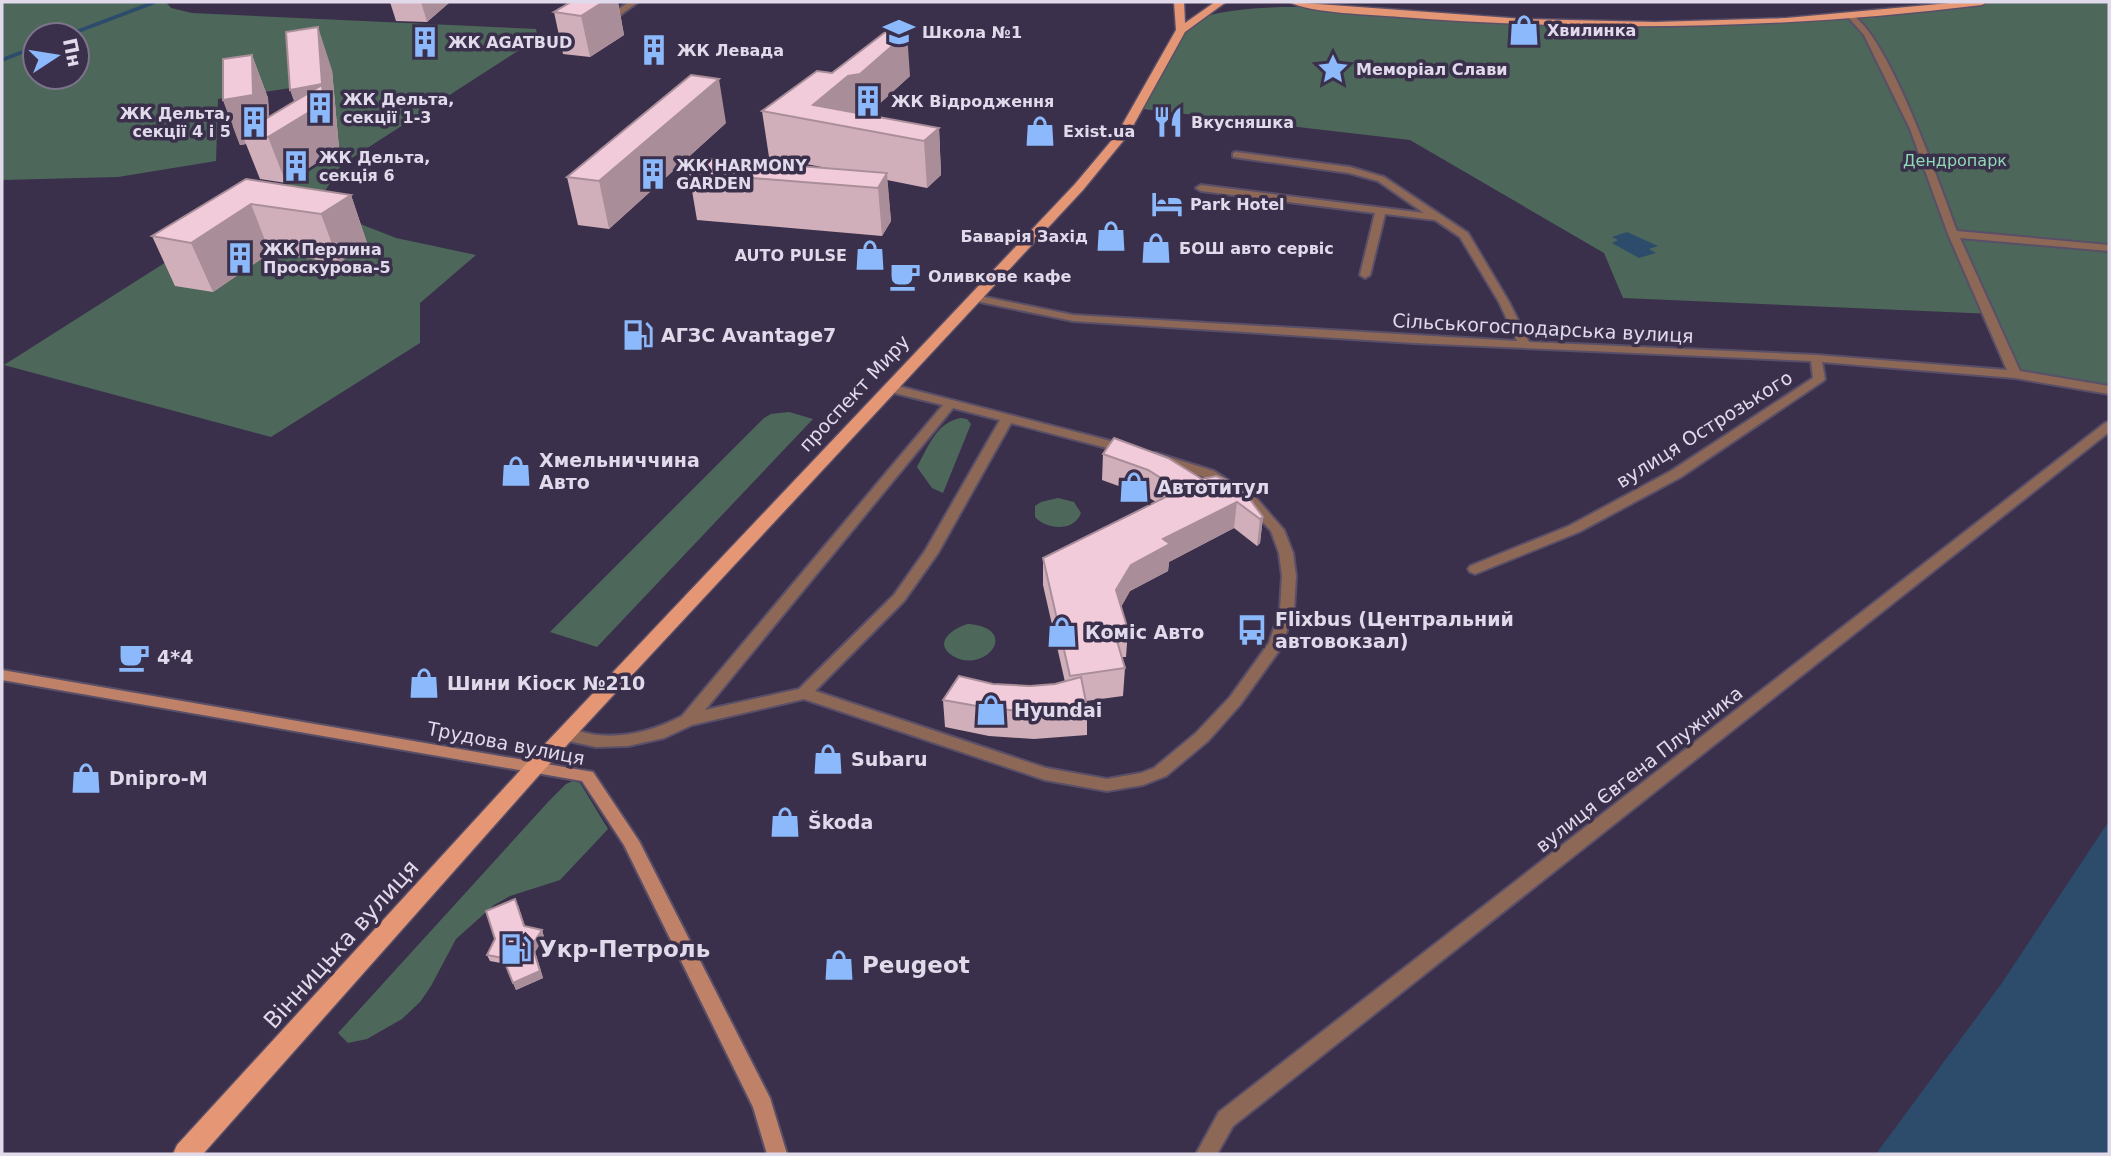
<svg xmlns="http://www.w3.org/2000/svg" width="2111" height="1156" font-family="'DejaVu Sans',sans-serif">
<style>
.green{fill:#4d685a;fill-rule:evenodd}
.water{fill:#2d4c6b}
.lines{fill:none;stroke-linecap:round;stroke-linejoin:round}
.stream{stroke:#2d4c6b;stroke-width:3.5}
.street-casing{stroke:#594f68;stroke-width:4}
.secondary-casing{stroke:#594f68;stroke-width:4}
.primary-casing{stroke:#594f68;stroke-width:3}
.street{fill:#8e6857;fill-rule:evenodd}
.secondary{fill:#bf8268;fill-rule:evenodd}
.primary{fill:#e59675;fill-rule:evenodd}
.wall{fill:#d0afbb}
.shaded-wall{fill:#a98e99}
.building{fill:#f2cbda;stroke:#a98e99;stroke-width:2}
.labels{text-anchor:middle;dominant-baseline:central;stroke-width:7;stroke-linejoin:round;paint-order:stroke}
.far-poi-label{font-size:16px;font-weight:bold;fill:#e0daeb;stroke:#3b304b;text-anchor:start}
.far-park-label{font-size:16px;fill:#8edab3;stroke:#3b304b}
.street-label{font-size:19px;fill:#e0daeb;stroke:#3b304b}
.poi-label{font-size:19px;font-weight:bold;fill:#e0daeb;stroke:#3b304b;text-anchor:start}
.near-street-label{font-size:23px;fill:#e0daeb;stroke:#3b304b}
.near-poi-label{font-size:23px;font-weight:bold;fill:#e0daeb;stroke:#3b304b;text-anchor:start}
</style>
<rect width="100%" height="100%" fill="#3b304b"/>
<!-- green -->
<path class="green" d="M2 2H166L171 8 192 13 536 29 538 38 341 165 325 191 340 216 396 238 476 255 420 303V343L271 437 4 365 333 156 324 83 218 99 216 161 118 177 2 180ZM35 35H77V77H35Z
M1994 2H2109V387L2020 372 1994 314 1623 298 1604 253 1410 140 1143 109C1159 83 1177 30 1203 17 1258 0 1358 9 1418 14 1482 20 1545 25 1609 26 1738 28 1866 20 1994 2Z
M789 412 813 419 597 647 550 632 764 418 771 414Z
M961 418 967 419 971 424 943 493 932 488 917 467C928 448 936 422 961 418Z
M1058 498 1074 502 1081 513C1074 532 1047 530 1035 517V506L1041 502Z
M968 624C1022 628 985 675 953 656 932 643 953 628 968 624Z
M573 781 580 783 608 829 560 880 510 896 494 905 456 939 431 986 420 1002 402 1019 367 1039 348 1043 338 1033 549 801 566 784Z"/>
<!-- water -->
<path class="water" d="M1627 232 1658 246 1649 249 1656 253 1639 258 1612 243 1618 240 1612 237Z
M2109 821V1154H1876L2002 983Z"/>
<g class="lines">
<!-- stream -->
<path class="stream" d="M68 35 155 2
M2 60 35 47"/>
<defs>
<path id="street" d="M629 2H638L607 25H601V21Z
M1852 15C1888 35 1941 188 1957 231L2109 245V251L1960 238 2020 371 2109 386V394L2015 378 1822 362 1825 379 1823 381 1681 477 1579 532 1475 574 1470 572 1468 569 1470 566 1569 526 1671 471 1813 378 1811 361 1414 343 1073 321 975 301 970 298 975 295 1073 315 1517 341 1499 302 1460 237 1435 220 1385 214 1370 275 1365 278 1360 275 1375 213 1201 191 1196 188 1201 185 1424 213 1378 181 1349 173 1233 157V153L1236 152 1350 167 1384 177 1468 233 1509 302 1529 342 1816 355 2007 370 1948 234 1910 129 1864 35 1848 17Z
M890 384 1130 446 1132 449 1126 453 1011 423 938 553 904 601 815 691 1046 768 1107 779 1141 773 1154 768 1196 733 1230 697 1269 643 1280 610 1282 576 1279 553 1271 531 1247 505 1204 477 1152 460 1150 457 1152 454 1156 453 1214 471 1257 499 1284 530 1293 553 1296 576 1294 610 1281 648 1240 705 1208 741 1166 776 1143 785 1107 791 1045 780 804 699 692 725 664 738 628 746 596 747 559 739 557 735 559 731C571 727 585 734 597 735 628 738 655 730 682 716L943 405 886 391V385ZM953 408 1000 420 925 551 894 595 799 689 705 710Z
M2109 422V432L1233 1126 1217 1154H1196L1219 1112 2105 423Z"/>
<path id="secondary" d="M2 670 593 772 639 841 770 1098 787 1154H767L753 1107 624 845 582 781 2 680Z"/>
<path id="primary" d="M1174 2H1184L1185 23 1215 2H1226L1185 32 1128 135 1083 190 541 773 203 1154H173L177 1145 527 763 1075 184 1117 134 1176 30Z
M1290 2 1524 19 1655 22 1786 18 1961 2H1987L1982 5C1788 29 1595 32 1400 17 1376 15 1307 13 1290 2Z"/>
</defs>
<!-- street casing -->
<use href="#street" class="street-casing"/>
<!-- secondary casing -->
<use href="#secondary" class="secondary-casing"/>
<!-- primary casing -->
<use href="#primary" class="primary-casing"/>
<!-- street -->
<use href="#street" class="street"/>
<!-- secondary -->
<use href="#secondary" class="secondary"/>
<!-- primary -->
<use href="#primary" class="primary"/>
</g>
<!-- wall -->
<path class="wall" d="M390 2H450L427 22 396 21Z
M571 2H618L624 35 590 57 563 54 554 12Z
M252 55 268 98 269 117 294 102 332 70 339 148 286 183 260 179 246 144 240 145 223 100Z
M832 73 910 76 867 115 939 128 941 175 927 188 887 180 891 221 882 236 697 220 689 173 827 168 769 157 762 111Z
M726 123 609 229 578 225 567 177Z
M246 179 351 195 367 243 339 263 270 253 213 292 175 286 152 236Z
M1103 454 1168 458 1263 517 1260 543 1257 546 1234 528 1169 562 1168 571 1130 591 1121 607 1128 630 1126 657H1122L1125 668 1123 696 1086 701 1087 707V735L1034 739 989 736 945 727 943 700 993 684 1030 686 1055 684 1065 682 1043 585V558L1156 502 1146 496 1102 480Z
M518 905 525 926 542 930 544 937 535 952 543 978 516 990 506 964 490 961 487 955Z"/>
<!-- shaded-wall -->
<path class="shaded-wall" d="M421 2H450L427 22Z
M603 2H618L624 35 590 57 581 16Z
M318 27 332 70 339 148 286 183 268 137 242 133 246 144 240 145 223 100 252 55 268 98 270 136 300 118 290 90Z
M907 33 910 76 864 118 813 105 848 76Z
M719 79 726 123 609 229 599 181Z
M939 128 941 175 927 188 924 141Z
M887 173 891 221 882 236 878 188Z
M351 195 367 243 339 263 321 214Z
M251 204 270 253 213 292 191 243Z
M1237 502 1234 528 1169 562 1168 571 1130 591 1115 617 1116 590 1131 565 1163 539Z
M1263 517 1260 543 1257 546 1260 519Z
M542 930 544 937 535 952 543 978 516 990 513 983 532 945Z"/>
<!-- building -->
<path class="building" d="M571 2H603L581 16 554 12Z
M318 27 322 84 290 90 286 32Z
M888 30 907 33 860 74 848 76 813 105 939 128 924 141 762 111 817 71 832 73Z
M252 55 253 95 223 100V59Z
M691 75 719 79 599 181 567 177Z
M322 85 324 103 268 137 242 133Z
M701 158 887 173 878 188 689 173Z
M246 179 351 195 321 214 251 204 191 243 152 236Z
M1114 438 1168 458 1202 479 1216 476 1232 482 1243 490 1263 517 1260 519 1237 502 1163 539 1170 544 1131 565 1116 590 1128 630 1114 631 1125 668 1070 676 1043 558 1180 490 1148 470 1103 454Z
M959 676 993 684 1030 686 1055 684 1081 677 1087 707 1033 712 988 708 943 700Z
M515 899 524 926 542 930 532 945 540 971 513 983 503 958 487 955 495 939 486 911Z"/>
<!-- icons -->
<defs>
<symbol id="shop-bare" viewBox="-9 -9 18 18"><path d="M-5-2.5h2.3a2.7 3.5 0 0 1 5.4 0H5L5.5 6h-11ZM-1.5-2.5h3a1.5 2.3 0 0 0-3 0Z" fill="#8cb9fc" stroke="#3b304b" stroke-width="2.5" paint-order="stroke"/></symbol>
<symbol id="school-bare" viewBox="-9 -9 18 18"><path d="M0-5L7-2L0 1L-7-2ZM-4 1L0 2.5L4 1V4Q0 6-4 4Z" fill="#8cb9fc" stroke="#3b304b" stroke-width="2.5" paint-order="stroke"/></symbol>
<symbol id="building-bare" viewBox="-9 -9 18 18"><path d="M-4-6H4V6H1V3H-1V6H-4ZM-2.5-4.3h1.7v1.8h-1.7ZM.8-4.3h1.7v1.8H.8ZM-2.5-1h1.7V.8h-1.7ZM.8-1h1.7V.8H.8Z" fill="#8cb9fc" stroke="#3b304b" stroke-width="2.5" paint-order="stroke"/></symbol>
<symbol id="sight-bare" viewBox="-9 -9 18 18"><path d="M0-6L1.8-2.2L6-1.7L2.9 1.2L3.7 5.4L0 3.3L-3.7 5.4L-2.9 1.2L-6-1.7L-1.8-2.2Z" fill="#8cb9fc" stroke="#3b304b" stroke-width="2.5" paint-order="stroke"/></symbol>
<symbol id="restaurant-bare" viewBox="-9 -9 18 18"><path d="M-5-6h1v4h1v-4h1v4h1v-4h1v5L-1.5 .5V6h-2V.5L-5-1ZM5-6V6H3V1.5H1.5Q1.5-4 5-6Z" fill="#8cb9fc" stroke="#3b304b" stroke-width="2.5" paint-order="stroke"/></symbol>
<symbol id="hotel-bare" viewBox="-9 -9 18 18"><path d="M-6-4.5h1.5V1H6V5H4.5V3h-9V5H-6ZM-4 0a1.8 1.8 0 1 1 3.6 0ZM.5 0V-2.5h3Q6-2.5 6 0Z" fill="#8cb9fc" stroke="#3b304b" stroke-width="2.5" paint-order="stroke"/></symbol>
<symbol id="cafe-bare" viewBox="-9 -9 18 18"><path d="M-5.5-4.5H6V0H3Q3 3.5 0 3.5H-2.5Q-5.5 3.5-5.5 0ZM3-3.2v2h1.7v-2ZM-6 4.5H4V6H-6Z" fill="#8cb9fc" stroke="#3b304b" stroke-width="2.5" paint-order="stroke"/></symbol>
<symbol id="fuel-bare" viewBox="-9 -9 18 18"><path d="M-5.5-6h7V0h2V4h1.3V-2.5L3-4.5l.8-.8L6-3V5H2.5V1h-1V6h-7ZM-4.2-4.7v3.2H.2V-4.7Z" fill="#8cb9fc" stroke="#3b304b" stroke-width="2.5" paint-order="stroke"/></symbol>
<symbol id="bus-bare" viewBox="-9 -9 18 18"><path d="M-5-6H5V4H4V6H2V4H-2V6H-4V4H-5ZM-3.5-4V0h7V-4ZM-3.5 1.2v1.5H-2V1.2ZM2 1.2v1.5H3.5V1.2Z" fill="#8cb9fc" stroke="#3b304b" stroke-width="2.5" paint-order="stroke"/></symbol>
</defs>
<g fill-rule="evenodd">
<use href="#shop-bare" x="1502" y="8" width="44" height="44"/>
<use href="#school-bare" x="877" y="10" width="44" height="44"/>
<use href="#building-bare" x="403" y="20" width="44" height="44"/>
<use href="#building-bare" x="632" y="28" width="44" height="44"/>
<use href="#sight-bare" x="1311" y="47" width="44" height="44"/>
<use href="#building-bare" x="846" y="79" width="44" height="44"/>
<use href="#building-bare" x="298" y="86" width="44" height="44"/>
<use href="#building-bare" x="232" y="100" width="44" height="44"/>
<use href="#restaurant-bare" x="1146" y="100" width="44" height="44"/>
<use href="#shop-bare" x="1018" y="109" width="44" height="44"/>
<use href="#building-bare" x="274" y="144" width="44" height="44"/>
<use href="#building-bare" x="631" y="152" width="44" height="44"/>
<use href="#hotel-bare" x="1145" y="182" width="44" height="44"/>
<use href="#shop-bare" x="1089" y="214" width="44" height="44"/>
<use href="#shop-bare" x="1134" y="226" width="44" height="44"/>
<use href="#shop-bare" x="848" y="233" width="44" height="44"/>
<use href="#building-bare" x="218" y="236" width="44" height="44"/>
<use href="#cafe-bare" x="883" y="254" width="44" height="44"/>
<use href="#fuel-bare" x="616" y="313" width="44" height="44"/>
<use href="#shop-bare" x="494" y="449" width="44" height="44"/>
<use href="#shop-bare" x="1112" y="465" width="44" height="44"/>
<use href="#bus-bare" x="1230" y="608" width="44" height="44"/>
<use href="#shop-bare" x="1040" y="610" width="44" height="44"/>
<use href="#cafe-bare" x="112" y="635" width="44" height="44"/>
<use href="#shop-bare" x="402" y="661" width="44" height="44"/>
<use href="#shop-bare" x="969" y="688" width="44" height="44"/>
<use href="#shop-bare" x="806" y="737" width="44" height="44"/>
<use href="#shop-bare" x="64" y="756" width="44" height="44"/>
<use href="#shop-bare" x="763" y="800" width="44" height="44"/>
<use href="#fuel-bare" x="494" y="927" width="44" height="44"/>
<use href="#shop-bare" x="817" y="943" width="44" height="44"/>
</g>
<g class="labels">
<!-- far-poi labels -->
<g class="far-poi-label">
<text x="1547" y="30">Хвилинка</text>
<text x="922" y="32">Школа №1</text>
<text x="448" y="42">ЖК AGATBUD</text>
<text x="677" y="50">ЖК Левада</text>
<text x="1356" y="69">Меморіал Слави</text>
<text x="343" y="99">ЖК Дельта,<tspan x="343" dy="18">секції 1-3</tspan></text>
<text x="891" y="101">ЖК Відродження</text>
<text x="231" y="113" text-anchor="end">ЖК Дельта,<tspan x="231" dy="18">секції 4 і 5</tspan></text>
<text x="1191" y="122">Вкусняшка</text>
<text x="1063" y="131">Exist.ua</text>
<text x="319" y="157">ЖК Дельта,<tspan x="319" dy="18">секція 6</tspan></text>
<text x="676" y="165">ЖК HARMONY<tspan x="676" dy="18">GARDEN</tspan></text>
<text x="1190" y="204">Park Hotel</text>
<text x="1088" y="236" text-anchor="end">Баварія Захід</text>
<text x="1179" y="248">БОШ авто сервіс</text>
<text x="263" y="249">ЖК Перлина<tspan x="263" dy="18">Проскурова-5</tspan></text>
<text x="847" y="255" text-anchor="end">AUTO PULSE</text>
<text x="928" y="276">Оливкове кафе</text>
</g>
<!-- far-park labels -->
<g class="far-park-label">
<text x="1955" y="160">Дендропарк</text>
</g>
<!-- street labels -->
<g class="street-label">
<text transform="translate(1543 328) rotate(3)">Сільськогосподарська вулиця</text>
<text transform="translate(854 393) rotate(-47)">проспект Миру</text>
<text transform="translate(1704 429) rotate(-32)">вулиця Острозького</text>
<text transform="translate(506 743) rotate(11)">Трудова вулиця</text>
<text transform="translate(1639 769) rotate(-38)">вулиця Євгена Плужника</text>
</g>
<!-- poi labels -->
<g class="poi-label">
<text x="661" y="335">АГЗС Avantage7</text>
<text x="539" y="460">Хмельниччина<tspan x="539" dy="22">Авто</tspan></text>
<text x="1157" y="487">Автотитул</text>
<text x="1275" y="619">Flixbus (Центральний<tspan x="1275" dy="22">автовокзал)</tspan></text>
<text x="1085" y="632">Коміс Авто</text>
<text x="157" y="657">4*4</text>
<text x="447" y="683">Шини Кіоск №210</text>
<text x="1014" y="710">Hyundai</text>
<text x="851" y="759">Subaru</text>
<text x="109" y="778">Dnipro-M</text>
<text x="808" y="822">Škoda</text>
</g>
<!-- near-street labels -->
<g class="near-street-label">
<text transform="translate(341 944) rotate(-48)">Вінницька вулиця</text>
</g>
<!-- near-poi labels -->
<g class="near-poi-label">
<text x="539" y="949">Укр-Петроль</text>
<text x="862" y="965">Peugeot</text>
</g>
</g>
<!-- border -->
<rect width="2111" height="1156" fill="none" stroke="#e0daeb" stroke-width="7"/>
<!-- north arrow -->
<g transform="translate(56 56) rotate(78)"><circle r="33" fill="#3b304b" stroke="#7d748b" stroke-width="2"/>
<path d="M0-5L12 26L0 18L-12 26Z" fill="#8cb9fc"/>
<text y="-10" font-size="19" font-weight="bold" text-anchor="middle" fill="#e0daeb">Пн</text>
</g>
</svg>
